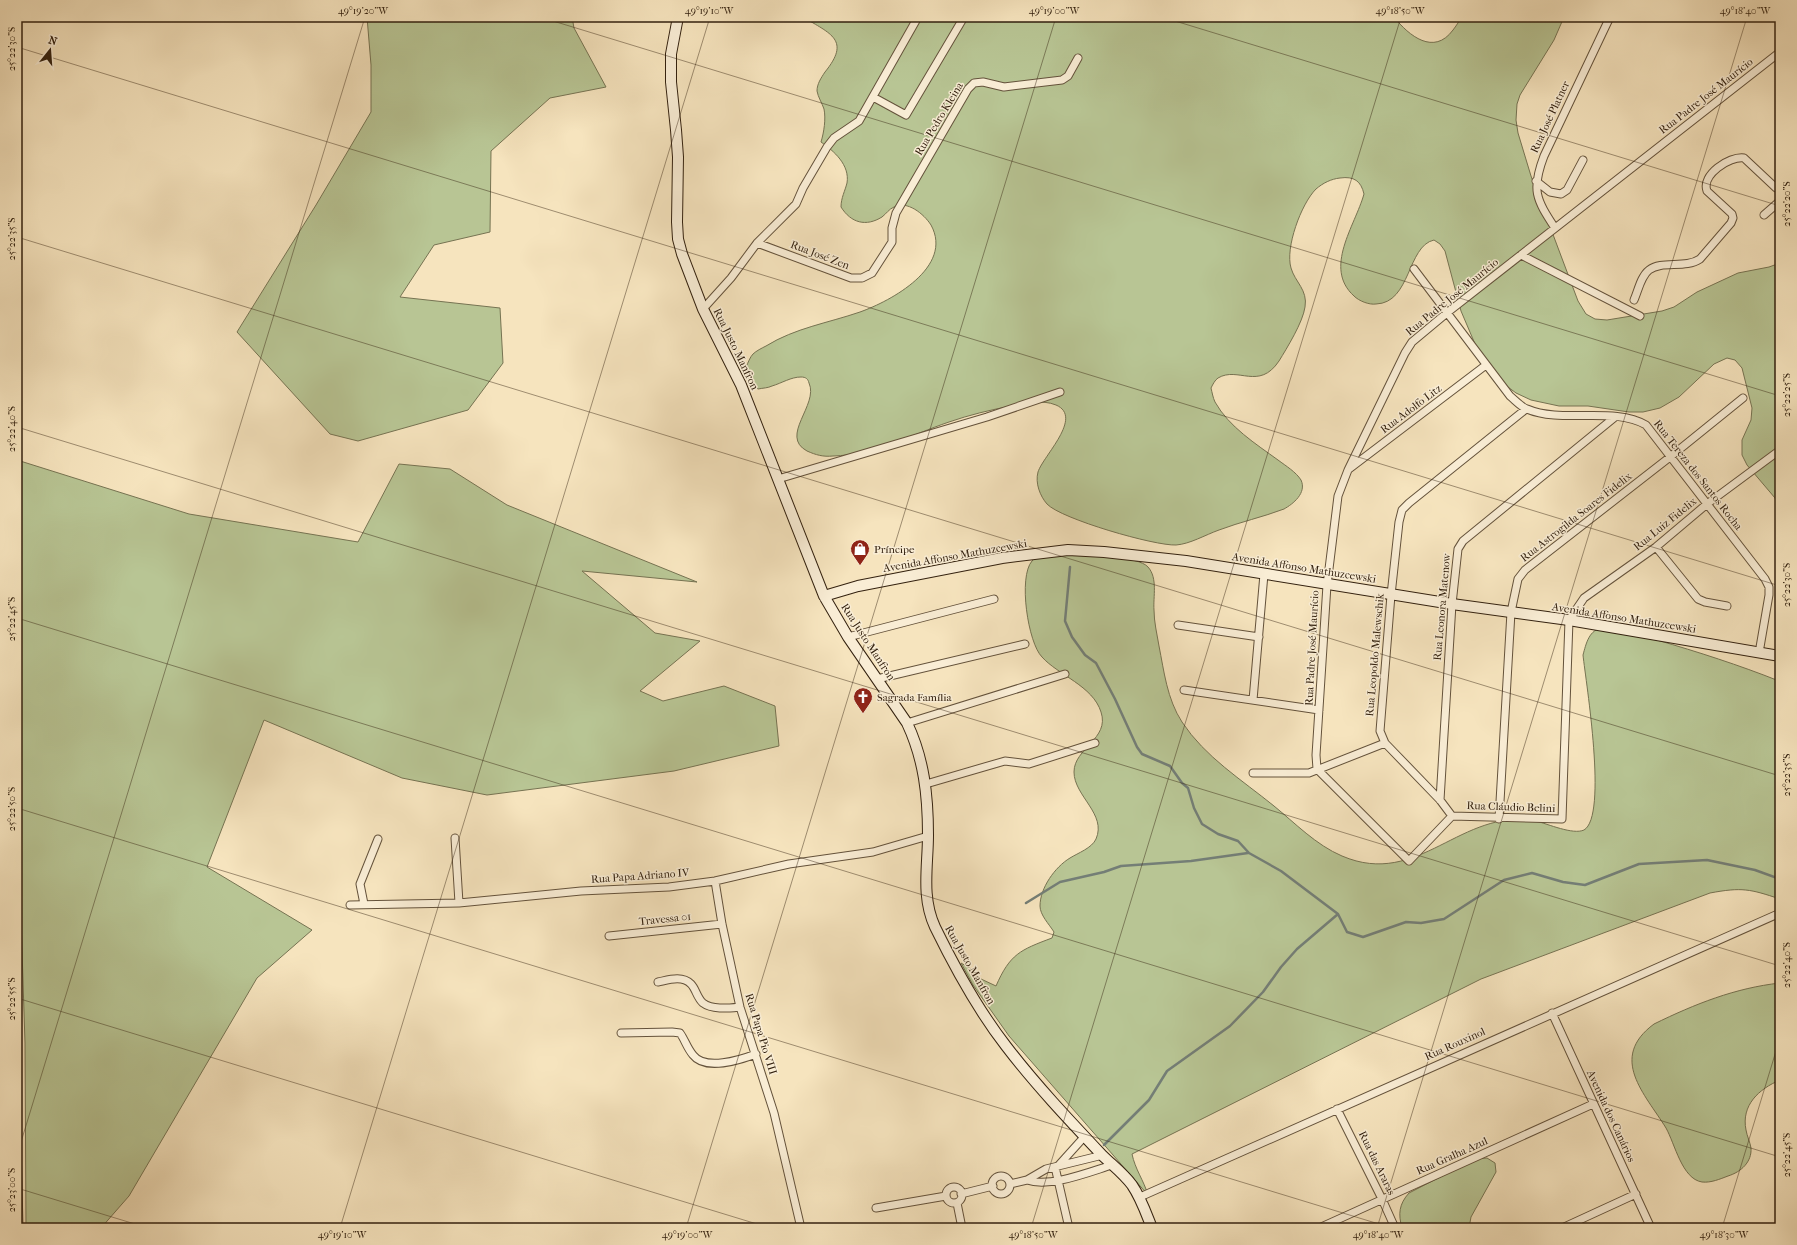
<svg xmlns="http://www.w3.org/2000/svg" width="1797" height="1245" font-family="'IM FELL French Canon',serif">
<style>
.green{fill:#b8c594;stroke:#767352}
.lines{fill:none;stroke-linecap:round;stroke-linejoin:round}
.stream{stroke:#747e76;stroke-width:2.5}
.street-casing{stroke:#64523b;stroke-width:9}
.secondary-casing{stroke:#33210f;stroke-width:12}
.street{stroke:#f9edd5;stroke-width:7}
.secondary{stroke:#f9edd5;stroke-width:10}
.ticks{fill:none;stroke:#33210f;stroke-width:1;stroke-opacity:0.45}
.labels{text-anchor:middle;dominant-baseline:central;stroke-width:3;stroke-linejoin:round;paint-order:stroke}
.street-label{font-size:11px;fill:#33210f;stroke:#f9edd5}
.poi-label{font-size:11px;fill:#33210f;stroke:#f9edd5;text-anchor:start}
.neatline{fill:none;stroke:#33210f;stroke-width:1.5}
.ticks-label{font-size:10px;text-anchor:middle;fill:#33210f}
</style>
<rect width="100%" height="100%" fill="#f6e4be"/>
<filter id="stains"><feTurbulence type="fractalNoise" baseFrequency=".005" numOctaves="4"/><feColorMatrix values="0 0 0 0 .2 0 0 0 0 .09 0 0 0 0 .02 0 0 0 .5 -.17"/></filter>
<radialGradient id="worn" r=".72"><stop offset=".6" stop-color="#630" stop-opacity="0"/><stop offset="1" stop-color="#630" stop-opacity=".3"/></radialGradient>
<!-- green -->
<path class="green" d="M367 17H572L574 28 606 87 550 98 491 151 490 232 434 245 400 297 500 308 503 363 468 410 358 441 330 434 237 332 316 205 371 112V65Z
M803 17H1394C1409 36 1434 56 1453 30 1456 26 1459 22 1461 17H1564L1554 40 1520 95 1517 104 1516 120 1518 133 1531 176 1578 301 1586 314 1595 319 1607 320 1662 311 1674 307 1697 292 1738 273 1769 267 1780 263V512L1775 498 1747 465 1742 455V440L1751 420 1752 408 1742 368 1735 360 1727 358 1714 364 1679 397 1660 408 1643 412H1629L1588 406H1559L1531 400 1516 393 1504 384 1478 351 1461 311 1445 251 1440 244 1434 240C1407 246 1411 303 1376 304 1369 305 1359 301 1354 296 1323 268 1355 226 1364 194 1361 181 1354 176 1340 178 1331 179 1323 183 1316 189 1301 204 1285 248 1291 268 1295 282 1308 290 1305 307 1303 322 1287 348 1279 361 1259 391 1238 366 1218 378 1215 380 1213 384 1211 388 1212 392 1213 398 1215 402 1229 427 1256 444 1278 460 1286 466 1296 472 1301 480 1307 493 1293 504 1284 509 1263 517 1240 522 1219 530 1205 535 1190 544 1176 545 1155 546 1061 519 1047 504 1040 496 1035 483 1038 472 1043 456 1084 417 1056 405 1042 399 1025 404 1011 406 990 410 969 415 949 422 911 435 873 455 833 456 823 457 816 455 807 451 779 436 819 405 809 383 808 379 806 377 801 377 791 377 782 383 772 386 768 388 763 388 758 389L749 382 746 367C748 363 750 357 753 354 756 351 762 348 766 346 795 328 828 323 860 312 891 301 954 267 931 225 924 214 907 200 894 207 889 209 886 214 882 217 866 227 851 223 841 207 841 198 845 191 847 183 850 165 834 151 821 142 824 132 826 119 824 109 822 103 818 97 817 91 817 84 821 78 825 72 851 40 831 34 803 17Z
M17 460 189 514 358 542 399 464 450 469 507 505 697 582 582 571 655 633 700 641 640 691 663 701 724 686 775 706 779 746 674 771 487 795 402 778 264 720 207 867 312 930 257 978 129 1196 101 1228H26L25 1043 17 794Z
M1066 553C1082 554 1139 556 1148 567 1158 578 1153 597 1154 610 1154 622 1157 634 1159 646 1164 671 1167 699 1182 722 1205 757 1242 780 1274 806 1295 823 1316 845 1342 856 1419 889 1461 807 1536 821 1548 824 1573 835 1584 830 1608 816 1586 683 1583 655 1586 644 1589 629 1603 628 1620 626 1641 635 1657 640 1698 652 1739 665 1779 681L1780 899C1750 889 1742 887 1710 893L1481 979 1132 1154C1135 1169 1144 1181 1148 1195L1009 1036 973 985 961 963 971 969 981 979 996 986C1010 954 1020 950 1052 938L1054 932C1049 924 1040 915 1040 906 1040 888 1055 867 1070 858 1078 853 1092 848 1096 839 1107 814 1074 796 1074 772 1074 748 1110 739 1101 712 1093 686 1058 675 1042 657 1028 643 1018 577 1032 561 1039 552 1055 554 1066 553Z
M1780 983V1080C1759 1089 1741 1105 1746 1130 1747 1136 1750 1142 1751 1148 1752 1162 1741 1172 1728 1176 1720 1179 1711 1183 1702 1182 1682 1179 1675 1144 1666 1128 1645 1094 1608 1058 1654 1024 1695 1004 1735 988 1780 983Z
M1487 1158 1495 1163 1496 1172 1471 1217 1469 1228H1402C1398 1214 1399 1204 1409 1193L1475 1159Z"/>
<g class="lines">
<!-- stream -->
<path class="stream" d="M1070 567 1065 621 1072 637 1085 655 1096 663 1115 699 1137 747 1142 754 1170 766 1182 783 1188 788 1194 808 1202 824 1218 834 1238 841 1249 853 1281 871 1338 914 1347 932 1363 937 1406 922 1421 923 1444 919 1504 880 1532 873 1563 882 1585 885 1639 864 1707 860 1755 870 1780 879
M1026 903 1060 882 1104 872 1121 866 1191 861 1248 853
M1104 1145 1149 1100 1167 1071 1230 1026 1263 992 1281 967 1297 949 1338 914"/>
<defs>
<path id="street" d="M873 97 906 115 964 17
M1536 181 1550 192 1561 194 1567 190 1583 160
M1764 215 1780 201
M1555 228C1536 199 1531 190 1544 156L1610 17
M757 243 851 278H862L872 273 892 242V228L896 213 968 89 974 83 983 82 1004 87 1062 80 1068 76 1078 58
M1521 255 1640 316
M1414 269 1510 396C1515 400 1521 407 1527 409 1562 424 1614 406 1646 425L1765 579 1769 587V595L1759 653
M1634 300C1638 291 1641 276 1649 270 1662 260 1685 269 1700 259L1731 223 1733 218 1732 214 1707 191C1701 175 1729 156 1744 158L1776 188 1780 184
M703 309 731 278 757 243 796 204 803 188 827 147 834 138 859 121 918 17
M1349 469 1486 365
M778 479 987 417 1060 392
M1656 547 1698 599 1705 602 1727 606
M1178 625 1259 637
M848 637 994 599
M877 679 1025 644
M1184 690 1319 710
M1253 700 1264 574
M907 723 1065 674
M1317 769 1316 755 1327 585 1338 496 1348 470 1405 353 1412 342 1448 312 1780 52
M1317 769 1409 861 1452 816
M1253 773H1309L1385 743
M926 784 1005 761 1029 764 1095 743
M1440 800 1452 604 1458 549 1463 541 1615 417
M1452 816 1562 819 1569 620 1584 598 1656 547 1707 504 1780 450
M1452 816 1440 800 1385 743 1380 731 1391 595 1399 522 1402 510 1409 503 1526 409
M1499 819 1511 612 1518 579 1525 570 1670 457 1743 398
M455 838 459 903
M715 881 722 924 740 1007 774 1113 801 1228
M364 904 360 884 378 839
M350 905 459 903 581 891 669 887 715 881 789 864 873 852 928 836
M609 936 722 924
M658 982C668 980 682 975 691 984 696 989 697 998 703 1003 712 1010 729 1008 740 1007
M1552 1013 1651 1228
M621 1033 672 1032 680 1033C685 1040 687 1048 693 1055 705 1071 740 1060 756 1054
M1337 1109 1382 1199 1395 1228
M17 1144 19 1228
M1058 1166 1085 1136
M1055 1167 1069 1228
M992 1185a9 9 0 1 1 18 0a9 9 0 1 1-18 0Z
M1027 1180C1050 1188 1089 1172 1112 1165
M1010 1184 1027 1180 1046 1169 1103 1155
M946 1195a8 8 0 1 1 16 0a8 8 0 1 1-16 0Z
M961 1194 993 1186
M1140 1197 1780 913
M957 1203 962 1228
M876 1208 946 1196
M1319 1228 1593 1104
M1562 1228 1636 1194"/>
<path id="secondary" d="M678 17 671 54V82L676 130 678 157 677 222 678 239 682 254 703 309 741 385 824 596 848 637 907 723C924 759 928 795 928 835 928 866 921 897 935 927 955 968 978 1010 1006 1046 1035 1084 1069 1120 1102 1155 1112 1165 1123 1173 1132 1185 1141 1198 1146 1213 1152 1228
M824 596 858 586 1002 558 1068 550 1104 552 1186 561 1452 604 1569 620 1780 656"/>
</defs>
<!-- street casing -->
<use href="#street" class="street-casing"/>
<!-- secondary casing -->
<use href="#secondary" class="secondary-casing"/>
<!-- street -->
<use href="#street" class="street"/>
<!-- secondary -->
<use href="#secondary" class="secondary"/>
</g>
<!-- ticks -->
<path class="ticks" d="M540 17 1780 396M1162 17 1780 206M17 25 19 17M17 47 1780 586M17 237 1780 776M17 427 1780 966M17 618 1780 1157M17 808 1392 1228M17 998 770 1228M17 1155 365 17M17 1188 148 1228M340 1228 710 17M686 1228 1056 17M1031 1228 1401 17M1377 1228 1747 17M1722 1228 1780 1038"/>
<!-- icons -->
<defs>
<symbol id="shop-pin" viewBox="-11 -11 22 30"><path d="M0 17L-7.5 6A9.5 9.5 0 1 1 7.5 6Z" fill="#8f2418" stroke="#f9edd5"/><path d="M-5-2.5h2.3a2.7 3.5 0 0 1 5.4 0H5L5.5 6h-11ZM-1.5-2.5h3a1.5 2.3 0 0 0-3 0Z" fill="#fff"/></symbol>
<symbol id="church-pin" viewBox="-11 -11 22 30"><path d="M0 17L-7.5 6A9.5 9.5 0 1 1 7.5 6Z" fill="#8f2418" stroke="#f9edd5"/><path d="M-1.2-6h2.4v3.5h3.3v2.4h-3.3V6h-2.4V-.1h-3.3v-2.4h3.3Z" fill="#fff"/></symbol>
</defs>
<g fill-rule="evenodd">
<use href="#shop-pin" x="849" y="538" width="22" height="30"/>
<use href="#church-pin" x="852" y="686" width="22" height="30"/>
</g>
<g class="labels">
<!-- street labels -->
<g class="street-label">
<text transform="translate(1706 96) rotate(-38)">Rua Padre José Maurício</text>
<text transform="translate(1550 117) rotate(-65)">Rua José Platner</text>
<text transform="translate(939 119) rotate(-59)">Rua Pedro Kleina</text>
<text transform="translate(820 255) rotate(21)">Rua José Zen</text>
<text transform="translate(1452 297) rotate(-39)">Rua Padre José Maurício</text>
<text transform="translate(736 349) rotate(64)">Rua Justo Manfron</text>
<text transform="translate(1411 409) rotate(-37)">Rua Adolfo Litz</text>
<text transform="translate(1698 475) rotate(52)">Rua Tereza dos Santos Rocha</text>
<text transform="translate(1576 517) rotate(-38)">Rua Astrogilda Soares Fidelix</text>
<text transform="translate(1665 524) rotate(-39)">Rua Luiz Fidelix</text>
<text transform="translate(955 556) rotate(-10)">Avenida Affonso Mathuzcewski</text>
<text transform="translate(1304 568) rotate(9)">Avenida Affonso Mathuzcewski</text>
<text transform="translate(1442 607) rotate(-85)">Rua Leonora Matenow</text>
<text transform="translate(1624 618) rotate(9)">Avenida Affonso Mathuzcewski</text>
<text transform="translate(868 642) rotate(57)">Rua Justo Manfron</text>
<text transform="translate(1312 648) rotate(-87)">Rua Padre José Maurício</text>
<text transform="translate(1375 655) rotate(-85)">Rua Leopoldo Malewschik</text>
<text transform="translate(1511 807) rotate(2)">Rua Cláudio Belini</text>
<text transform="translate(640 876) rotate(-4)">Rua Papa Adriano IV</text>
<text transform="translate(665 919) rotate(-6)">Travessa 01</text>
<text transform="translate(970 965) rotate(60)">Rua Justo Manfron</text>
<text transform="translate(761 1034) rotate(73)">Rua Papa Pio VIII</text>
<text transform="translate(1455 1044) rotate(-24)">Rua Rouxinol</text>
<text transform="translate(1611 1116) rotate(65)">Avenida dos Canários</text>
<text transform="translate(1452 1156) rotate(-24)">Rua Gralha Azul</text>
<text transform="translate(1377 1163) rotate(64)">Rua das Araras</text>
</g>
<!-- poi labels -->
<g class="poi-label">
<text x="874" y="549">Príncipe</text>
<text x="877" y="697">Sagrada Família</text>
</g>
</g>
<!-- margin -->
<rect width="1797" height="1245" fill="none" stroke="#f6e4be" stroke-width="44"/>
<!-- north arrow -->
<g transform="translate(50 50) rotate(17)" stroke="#f9edd5" stroke-width="3" paint-order="stroke">
<path d="M0-3L7 15L0 10L-7 15Z" fill="#33210f"/>
<text y="-6" font-size="11" font-weight="bold" text-anchor="middle" fill="#33210f">N</text>
</g>
<rect x="22" y="22" width="1753" height="1201" class="neatline"/>
<g class="ticks-label">
<text x="363" y="14">49°19'20"W</text>
<text x="709" y="14">49°19'10"W</text>
<text x="1054" y="14">49°19'00"W</text>
<text x="1400" y="14">49°18'50"W</text>
<text x="1745" y="14">49°18'40"W</text>
<text transform="translate(11 49) rotate(-90)" y="4">25°22'30"S</text>
<text transform="translate(1786 204) rotate(-90)" y="4">25°22'20"S</text>
<text transform="translate(11 239) rotate(-90)" y="4">25°22'35"S</text>
<text transform="translate(1786 395) rotate(-90)" y="4">25°22'25"S</text>
<text transform="translate(11 429) rotate(-90)" y="4">25°22'40"S</text>
<text transform="translate(1786 585) rotate(-90)" y="4">25°22'30"S</text>
<text transform="translate(11 619) rotate(-90)" y="4">25°22'45"S</text>
<text transform="translate(1786 775) rotate(-90)" y="4">25°22'35"S</text>
<text transform="translate(11 809) rotate(-90)" y="4">25°22'50"S</text>
<text transform="translate(1786 965) rotate(-90)" y="4">25°22'40"S</text>
<text transform="translate(11 999) rotate(-90)" y="4">25°22'55"S</text>
<text transform="translate(1786 1155) rotate(-90)" y="4">25°22'45"S</text>
<text transform="translate(11 1190) rotate(-90)" y="4">25°23'00"S</text>
<text x="342" y="1238">49°19'10"W</text>
<text x="687" y="1238">49°19'00"W</text>
<text x="1033" y="1238">49°18'50"W</text>
<text x="1378" y="1238">49°18'40"W</text>
<text x="1724" y="1238">49°18'30"W</text>
</g>
<rect width="100%" height="100%" filter="url(#stains)"/>
<rect width="100%" height="100%" fill="url(#worn)"/>
</svg>
